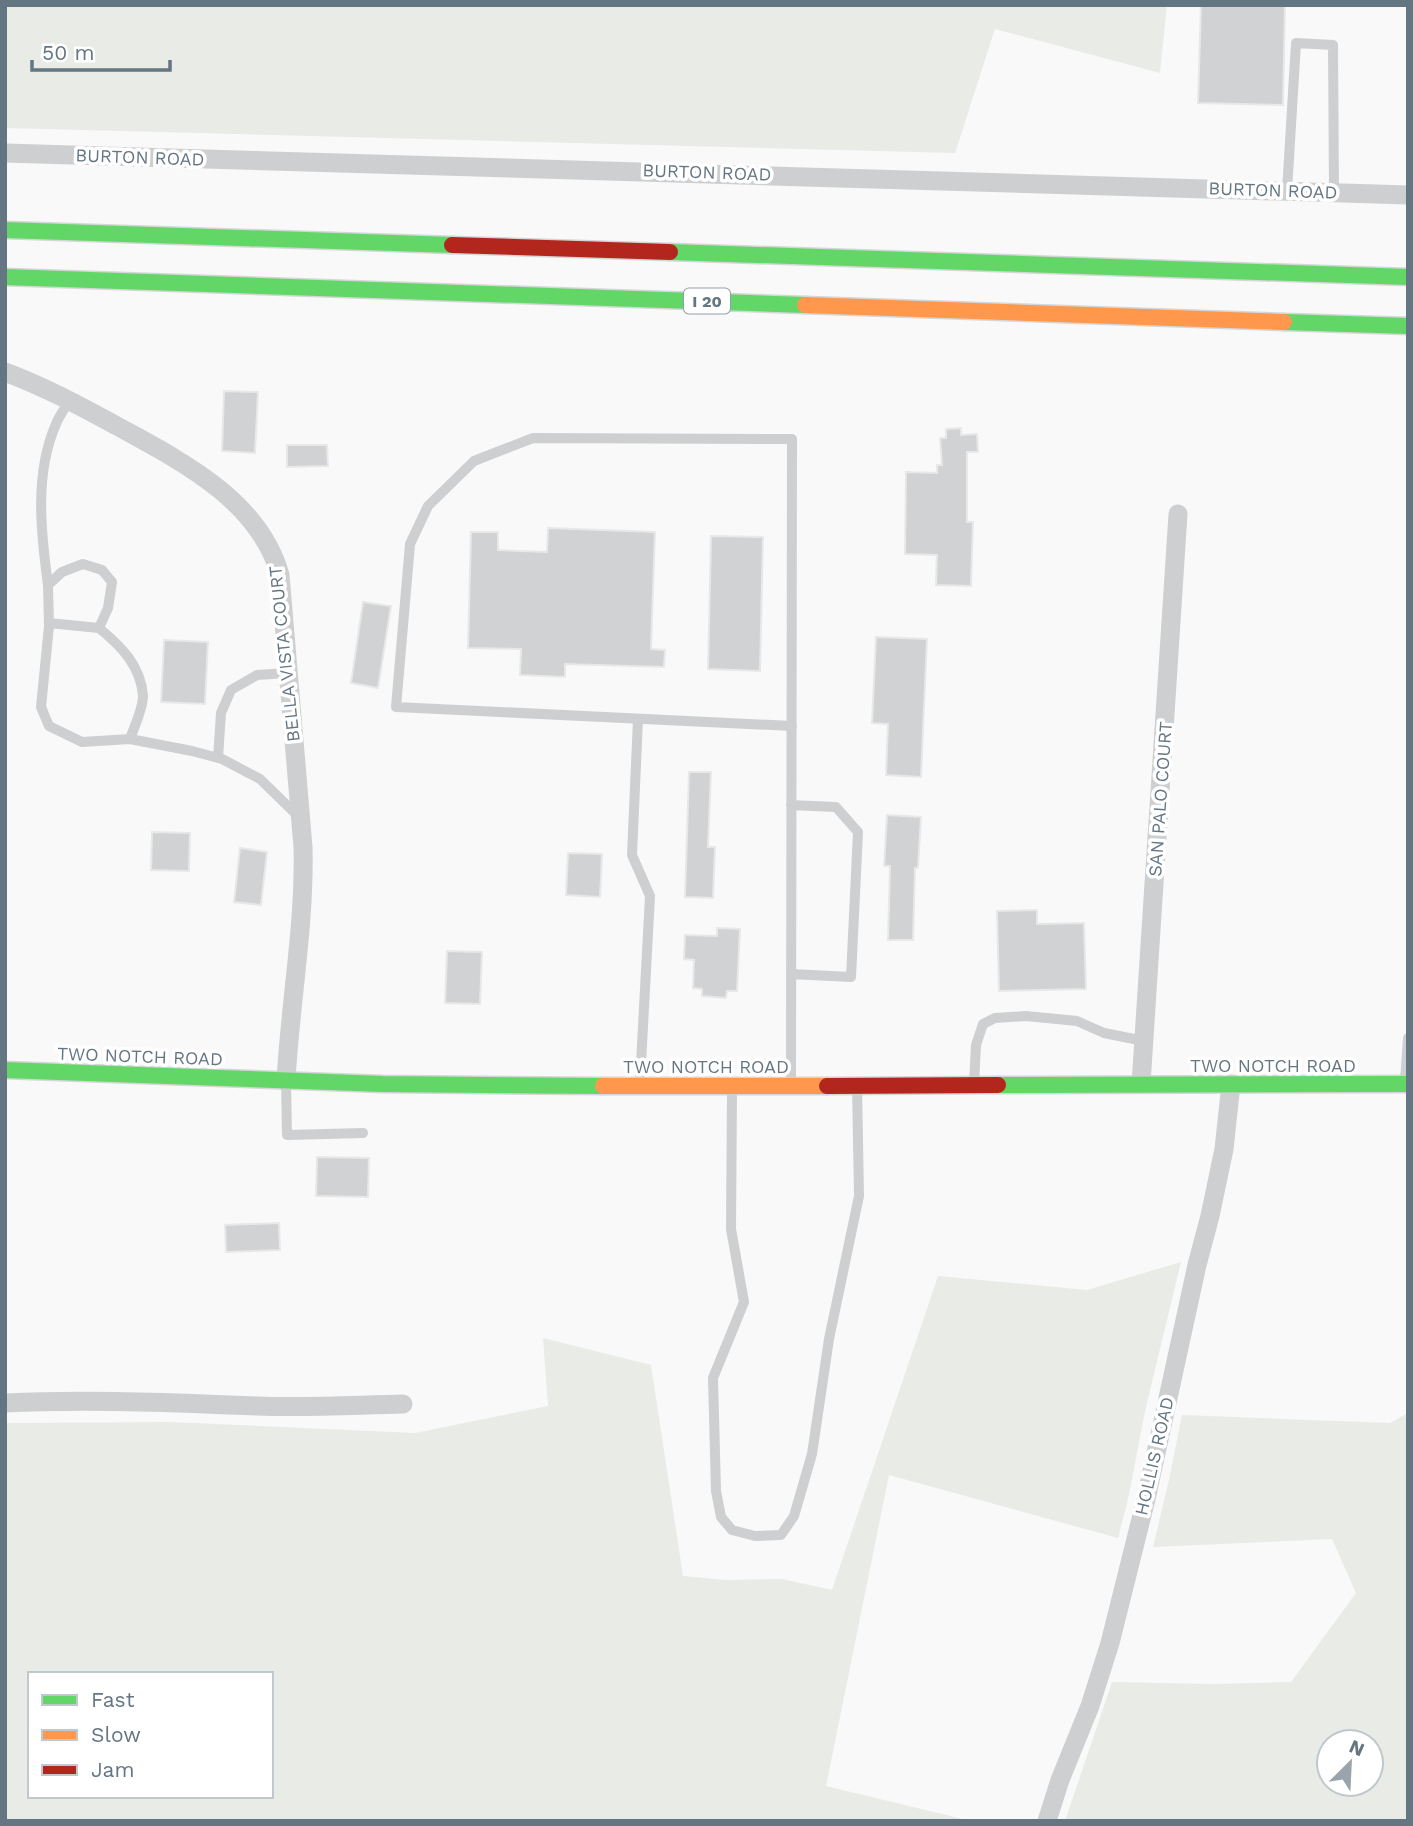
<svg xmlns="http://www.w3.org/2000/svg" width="1413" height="1826" font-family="'Work Sans',sans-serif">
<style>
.green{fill:#e8ebe6;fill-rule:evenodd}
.building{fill:#d0d2d3;stroke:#e8e8e8;stroke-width:2}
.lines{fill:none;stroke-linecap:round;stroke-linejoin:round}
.fast-casing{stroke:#d5d6d7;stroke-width:19}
.slow-casing{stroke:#d5d6d7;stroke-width:19}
.jam-casing{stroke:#d5d6d7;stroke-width:19}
.lane{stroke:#cecfd0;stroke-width:10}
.street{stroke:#cecfd0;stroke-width:19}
.fast{stroke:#63d668;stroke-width:16}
.slow{stroke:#ff974d;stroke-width:16}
.jam{stroke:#b3261e;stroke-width:16}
.labels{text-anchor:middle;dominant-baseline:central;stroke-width:7;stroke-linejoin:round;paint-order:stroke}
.shield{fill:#fff;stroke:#939fa8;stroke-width:2}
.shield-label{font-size:16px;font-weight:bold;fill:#657683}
.street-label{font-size:18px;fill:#657683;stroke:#fff}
</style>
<rect width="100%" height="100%" fill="#f9f9f9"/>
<!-- green -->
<path class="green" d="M5 5H1167L1160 73 995 29 955 153 5 128Z
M1181 1262 1145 1411 1129 1495 1118 1538 889 1475 826 1786 971 1821H5V1423L170 1422 415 1433 548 1406 543 1338 651 1365 683 1576 725 1580 782 1579 832 1590 938 1276 1087 1290ZM30 1674H271V1796H30Z
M1408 1413V1821H1065L1112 1682 1214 1684 1291 1682 1356 1593 1332 1539 1153 1547 1169 1480 1182 1415 1390 1423ZM1329 1742H1371V1784H1329Z"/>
<!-- building -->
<path class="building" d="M1201 5H1285L1283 105 1198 103Z
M224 391 258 392 255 453 222 451Z
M961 428V435L977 434 978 452H967V522H973L971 586 936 585 937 555 905 554 906 472 937 473V465H942L940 438H946V429Z
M287 445H327L328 466 287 467Z
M548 528 655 532 651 649 665 650 664 667 565 664V677L520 675 521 649 468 648 471 532H498V550L547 552Z
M711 536 763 537 760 671 708 669Z
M363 602 391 606 378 688 351 683Z
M876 637 927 639 921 777 886 775 888 724 872 723Z
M164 640 208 642 205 704 161 702Z
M689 772H711L708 847H715L713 898 685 897Z
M887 815 921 817 918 868H915L913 940H888L890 866H884Z
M152 832 190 833 189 871 151 870Z
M240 848 267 852 261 905 234 902Z
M568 853 602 854 600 897 566 895Z
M1037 910V924L1084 923 1086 989 999 991 997 911Z
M717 928 740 929 737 991H727L726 998 702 996V989L693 988 694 960 684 959 685 935 717 936Z
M447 951 482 952 480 1004 445 1003Z
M317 1157 369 1158 368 1197 316 1196Z
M279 1223 280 1250 226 1252 225 1225Z"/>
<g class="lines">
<defs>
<path id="fast" d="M5 230 452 245
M670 252 1408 277
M5 277 805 305
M1284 322 1408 326
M5 1070 383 1084 603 1086
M998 1085 1408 1084"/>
<path id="slow" d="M805 305 1284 322
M603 1086H827"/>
<path id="jam" d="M452 245 670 252
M827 1086 998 1085"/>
</defs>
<!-- fast casing -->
<use href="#fast" class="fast-casing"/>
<!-- slow casing -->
<use href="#slow" class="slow-casing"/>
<!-- jam casing -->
<use href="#jam" class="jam-casing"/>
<!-- lane -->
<path class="lane" d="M1287 191 1296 43 1333 45 1334 192
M48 585C41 533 34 474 56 424 59 416 65 408 70 400
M49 623 99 628
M638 719 632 855 650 896 640 1082
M130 739C134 727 143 709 143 696 141 666 121 646 99 628L108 608 112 582 102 570 83 564 62 572 48 585 49 626 41 707 49 726 82 742 130 739 192 751 222 759 260 779 298 816
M218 758 221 713 231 690 257 675 287 673
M791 974 851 977 858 832 836 807 791 805
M1405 1080 1408 1038
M286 1082 287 1135 363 1133
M974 1084 976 1045 983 1024 995 1018 1026 1016 1077 1021 1104 1033 1144 1041
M791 1085 792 439 533 438 474 461 428 506 410 544 396 707 792 726
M732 1089 731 1229 744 1302 713 1378 716 1491 721 1517 732 1530 755 1536 781 1535 794 1516 812 1454 829 1339 859 1196 857 1086"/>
<!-- street -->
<path class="street" d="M5 153 1408 195
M5 372C45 387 80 406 117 426 181 461 259 500 280 575L303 847C305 926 290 1003 286 1081
M1141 1084 1178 514
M5 1403C90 1399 173 1403 258 1406 306 1408 355 1405 403 1404
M1047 1821 1060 1780 1090 1706 1110 1643 1146 1499 1197 1265 1210 1216 1224 1149 1231 1084"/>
<!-- fast -->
<use href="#fast" class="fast"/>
<!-- slow -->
<use href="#slow" class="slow"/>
<!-- jam -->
<use href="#jam" class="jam"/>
</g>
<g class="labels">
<!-- shield labels -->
<rect class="shield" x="684" y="288.5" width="46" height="25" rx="5"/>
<g class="shield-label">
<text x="707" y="301">I 20</text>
</g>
<!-- street labels -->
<g class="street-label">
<text transform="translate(140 157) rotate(2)">BURTON ROAD</text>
<text transform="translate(707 172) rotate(2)">BURTON ROAD</text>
<text transform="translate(1273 190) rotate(2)">BURTON ROAD</text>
<text transform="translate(284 654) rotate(-96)">BELLA VISTA COURT</text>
<text transform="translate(1160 799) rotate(-86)">SAN PALO COURT</text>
<text transform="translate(140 1056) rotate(2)">TWO NOTCH ROAD</text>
<text x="1273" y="1065">TWO NOTCH ROAD</text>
<text x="706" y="1066">TWO NOTCH ROAD</text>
<text transform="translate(1154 1456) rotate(-77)">HOLLIS ROAD</text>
</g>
</g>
<!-- border -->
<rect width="1413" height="1826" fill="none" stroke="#657683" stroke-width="14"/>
<!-- legend -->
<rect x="28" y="1672" width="245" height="126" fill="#ffffff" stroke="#c1c8cd" stroke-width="2"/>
<rect x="42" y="1695" width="35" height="10" fill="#63d668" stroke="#c1c8cd" stroke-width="2"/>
<text x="91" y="1707" font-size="21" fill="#657683">Fast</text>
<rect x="42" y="1730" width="35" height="10" fill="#ff974d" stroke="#c1c8cd" stroke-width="2"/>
<text x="91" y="1742" font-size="21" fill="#657683">Slow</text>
<rect x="42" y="1765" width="35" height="10" fill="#b3261e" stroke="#c1c8cd" stroke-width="2"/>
<text x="91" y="1777" font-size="21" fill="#657683">Jam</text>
<!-- north arrow -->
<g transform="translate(1350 1763) rotate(24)"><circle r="33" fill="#ffffff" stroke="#c1c8cd" stroke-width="2"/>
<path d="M0-5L12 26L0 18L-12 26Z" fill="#99a4ac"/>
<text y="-10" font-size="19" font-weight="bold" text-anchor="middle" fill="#657683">N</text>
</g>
<!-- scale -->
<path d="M32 60v10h138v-10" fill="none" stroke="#657683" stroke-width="3.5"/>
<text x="42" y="60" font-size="21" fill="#657683" stroke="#ffffff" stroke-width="5" paint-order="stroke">50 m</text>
</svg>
